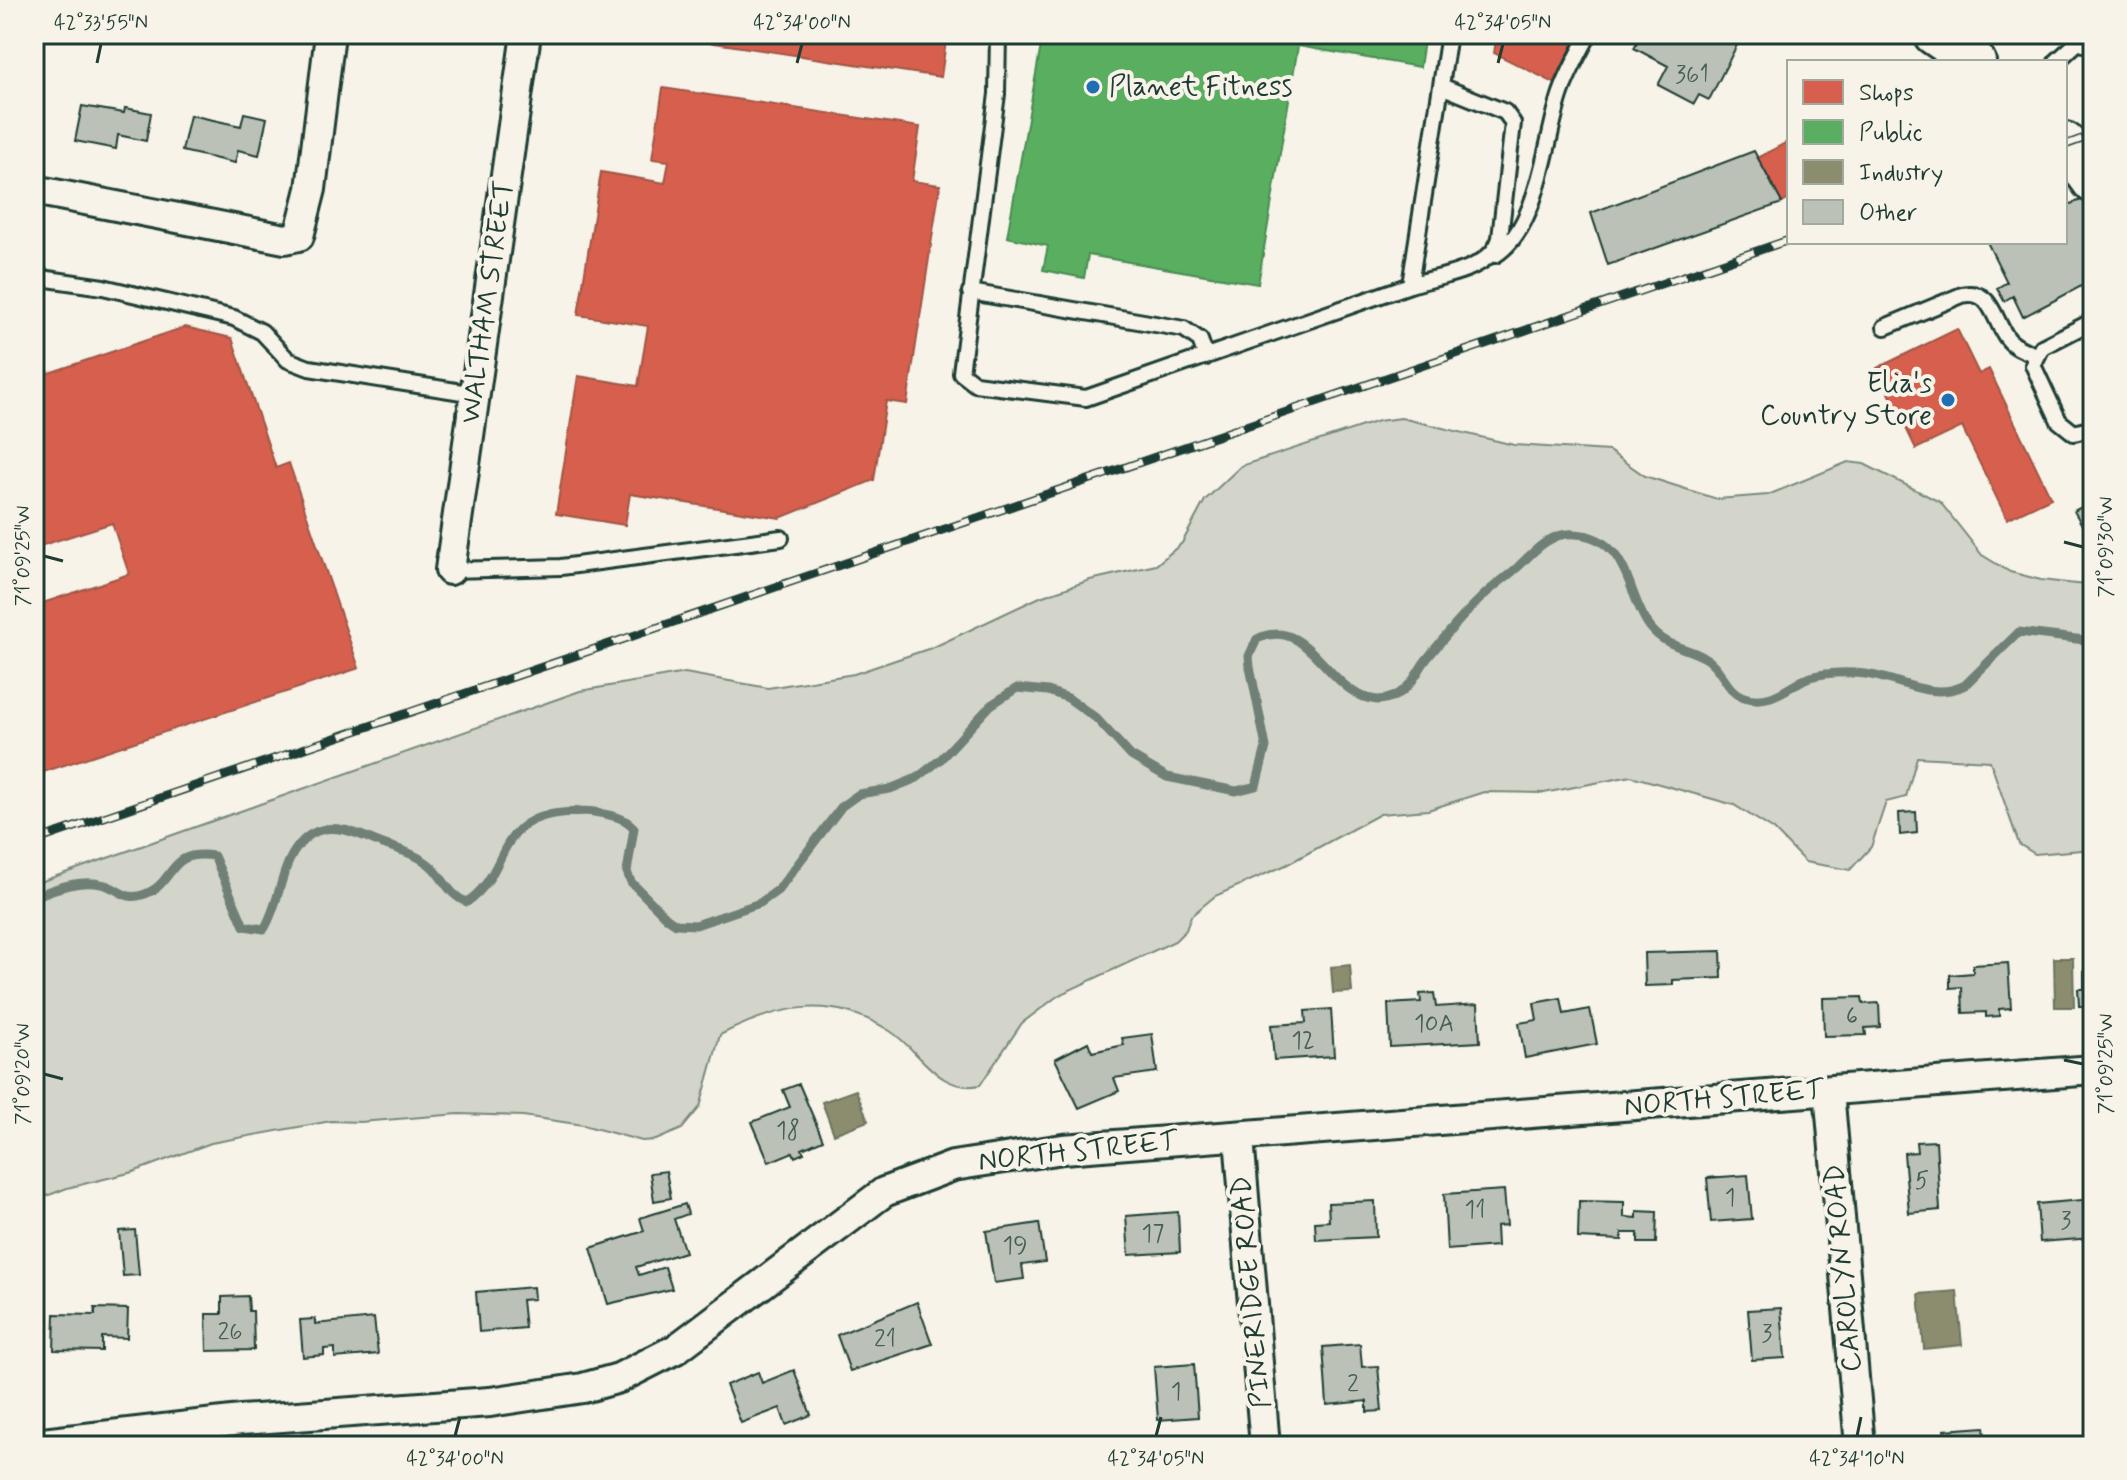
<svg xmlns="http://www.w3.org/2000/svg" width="2127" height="1480" font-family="Mynerve,sans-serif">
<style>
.green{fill:#d3d5ca;stroke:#79897f;stroke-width:2}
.shops{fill:#d6604d;stroke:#9f5646;stroke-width:2}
.public{fill:#5aae61;stroke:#488c54;stroke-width:2}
.industry{fill:#8c8c6e;stroke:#6b745d;stroke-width:2}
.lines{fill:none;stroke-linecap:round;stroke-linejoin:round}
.stream{stroke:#6f8077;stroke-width:9}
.building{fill:#bbc1b6;stroke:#1f3d34;stroke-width:2}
.lane-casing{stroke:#1f3d34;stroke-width:20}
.street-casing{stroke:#1f3d34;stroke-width:34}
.secondary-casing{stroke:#1f3d34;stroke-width:46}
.lane{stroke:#f7f3e8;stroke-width:14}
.street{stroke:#f7f3e8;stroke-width:28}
.secondary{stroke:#f7f3e8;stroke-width:40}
.rail-casing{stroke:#1f3d34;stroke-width:9}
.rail{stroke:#f7f3e8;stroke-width:6;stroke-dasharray:18;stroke-linecap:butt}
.ticks{fill:none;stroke:#1f3d34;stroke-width:3}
.poi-dot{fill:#1f6fb2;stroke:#f7f3e8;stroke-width:3}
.labels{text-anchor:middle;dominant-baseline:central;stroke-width:8;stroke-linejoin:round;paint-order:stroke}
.number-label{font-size:24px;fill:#465e54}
.poi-label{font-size:28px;fill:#1f3d34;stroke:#f7f3e8;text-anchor:start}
.street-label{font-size:28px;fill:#1f3d34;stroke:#f7f3e8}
.neatline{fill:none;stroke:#1f3d34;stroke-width:3}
.ticks-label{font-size:20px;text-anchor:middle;fill:#1f3d34}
</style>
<rect width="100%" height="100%" fill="#f7f3e8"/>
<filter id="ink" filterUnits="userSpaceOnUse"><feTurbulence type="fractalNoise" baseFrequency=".0125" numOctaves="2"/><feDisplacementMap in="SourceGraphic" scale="16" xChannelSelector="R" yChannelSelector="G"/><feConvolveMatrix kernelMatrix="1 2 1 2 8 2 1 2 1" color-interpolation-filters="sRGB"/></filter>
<g filter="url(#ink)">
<!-- green -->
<path class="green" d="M1401 418 1514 445 1609 451 1645 476 1717 499 1768 495 1848 462 1864 464 1940 502 1982 555 2010 572 2041 580 2093 586V849L2035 854 2019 844 1990 761 1917 757 1906 797 1886 802 1871 847 1850 870 1805 862 1774 830 1734 805 1631 776 1544 793 1484 792 1428 810 1380 814 1286 865 1215 896 1191 916 1186 930 1175 941 1059 995 1022 1023 980 1085C938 1094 920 1050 890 1031 831 994 778 1005 720 1035L700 1107 682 1129 656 1140 642 1141 583 1125 523 1116 459 1114 360 1122 331 1121 211 1143 133 1172 67 1188 34 1201V884L580 691 685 673 768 688 854 674 934 647 1040 597 1090 580 1156 565 1182 543 1205 500 1241 466 1378 421Z"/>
<!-- shops -->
<path class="shops" d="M654 34H947L941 77Z
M1497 34H1578L1554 83 1494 53Z
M663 88 920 127 912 181 940 185 907 404 886 401 874 480 780 518 630 494 625 525 556 514 578 376 638 386 648 326 578 315 601 172 665 183 669 161 652 159Z
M1789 141V199L1782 203 1758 158Z
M185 327 232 338 276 468 289 463 359 668 34 775V606L129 574 112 523 34 548V378Z
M1957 329 1979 374 1989 369 2051 498 2007 519 1962 427 1916 449 1877 368Z"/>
<!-- public -->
<path class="public" d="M1043 34H1425L1420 67 1298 46 1258 284 1088 255 1084 278 1043 270 1048 246 1007 237Z"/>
<!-- industry -->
<path class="industry" d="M2054 958H2073L2074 1007H2055Z
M1350 965 1352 992 1333 993 1331 967Z
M856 1090 868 1121 834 1134 822 1102Z
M1957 1291 1962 1345 1924 1349 1919 1294Z"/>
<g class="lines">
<!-- stream -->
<path class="stream" d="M34 897C55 888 85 877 108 886 121 891 126 900 142 895 177 885 165 848 214 856L244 926 264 929C279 905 280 871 296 849 321 814 352 832 383 844 400 850 420 855 433 868 445 881 450 896 467 902 511 872 493 819 562 813 573 812 584 810 594 812 608 815 624 816 634 828L627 872 631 882 667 918 676 924 696 925 760 903 778 890 842 806 859 794 890 789 917 778 941 759 991 705 1017 688 1048 691 1068 698 1096 718 1131 756 1167 777 1236 791 1256 786 1266 747 1250 667 1249 656 1257 639C1310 613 1328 697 1377 700 1384 700 1395 697 1400 693 1413 684 1417 672 1426 660 1442 640 1459 619 1478 601 1490 588 1506 578 1519 566 1535 550 1551 532 1575 534 1630 537 1627 598 1650 627 1666 648 1688 647 1707 659 1723 669 1725 691 1744 697 1770 705 1785 689 1805 679 1821 672 1848 672 1865 674 1899 678 1932 702 1965 685L2019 632 2093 641"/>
</g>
<!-- building -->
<path class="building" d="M1641 34H1716L1737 45 1709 100 1699 95 1694 104 1658 85 1668 66 1634 48Z
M82 106 124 113 125 108 151 113 146 141 118 135 116 149 75 141Z
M244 113 267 118 259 155 238 150 235 163 182 151 190 115 241 126Z
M1754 151 1782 203 1608 265 1591 213Z
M2084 199 2093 219V280L2023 317 2013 296 2004 301 1997 288 2007 282 1987 242H2065V206Z
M2093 501V520L2082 525 2074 511Z
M1916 812 1917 833 1900 835 1899 813Z
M1721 951 1722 978 1673 980V985L1645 986 1644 953Z
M2008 963 2011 1008 1999 1009V1016L1986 1017V1012L1963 1013 1962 987 1950 988V975L1973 973V965Z
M2084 970H2093V1006H2079L2078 989H2084Z
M1434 993 1436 1007 1478 1004 1480 1042 1390 1047 1388 1004 1421 1002 1420 994Z
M1862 997 1863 1004 1879 1003 1880 1027 1865 1028 1866 1035 1824 1036 1823 998Z
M1561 998 1564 1014 1590 1009 1597 1044 1525 1058 1519 1023 1537 1020 1534 1003Z
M1331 1009 1334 1056 1274 1060 1271 1025 1306 1023 1305 1011Z
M1152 1034 1157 1072 1114 1078 1119 1091 1079 1108 1055 1059 1088 1042 1092 1052 1124 1045 1122 1038Z
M799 1084 823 1140 802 1149 804 1153 795 1157 793 1152 769 1162 752 1122 790 1107 783 1090Z
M1936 1141 1940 1210 1909 1213 1904 1153 1917 1152 1916 1142Z
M666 1171 671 1198 654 1201 650 1173Z
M1748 1175 1752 1219 1711 1222 1707 1178Z
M1504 1190 1507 1225 1496 1226 1497 1246 1447 1250 1444 1194Z
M2093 1199V1238L2040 1242 2037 1204Z
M1375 1201 1376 1237 1316 1240 1315 1222 1329 1221 1328 1203Z
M1579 1201 1624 1202V1217L1637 1218V1211L1657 1212 1656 1243H1638V1233H1622V1240L1578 1238Z
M685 1204 688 1214 674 1219 685 1252 636 1267 639 1275 665 1267 672 1289 608 1304 591 1248 644 1231 640 1218Z
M1178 1212 1180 1252 1129 1255 1126 1216Z
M1039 1223 1045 1262 1022 1265 1024 1279 994 1283 986 1231Z
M135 1230 139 1275 123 1276 119 1231Z
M533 1287 534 1299 522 1300 525 1328 479 1332 476 1292Z
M248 1296 249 1311H253L254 1350 207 1351 206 1314H222V1297Z
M917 1302 932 1344 850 1371 837 1335Z
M95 1308 128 1309 127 1338 102 1337V1351L54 1350 55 1314 95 1315Z
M1781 1308 1785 1358 1752 1360 1748 1310Z
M374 1318 378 1354 335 1358V1348L324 1349V1355L303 1357 300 1320 315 1319V1324Z
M1360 1344 1362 1367 1378 1366 1382 1411 1367 1412V1401L1327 1405 1323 1347Z
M1194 1364 1198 1417 1158 1420 1154 1367Z
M794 1370 811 1415 786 1425 780 1408 741 1423 726 1385 758 1372 762 1383Z
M1984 1427 1986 1446H1945L1944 1430Z"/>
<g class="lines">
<defs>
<path id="lane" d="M998 34 997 94 961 373 975 384 1086 398 1410 285 1449 34
M2056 62 2078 42 2093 47
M1495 255C1539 228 1545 142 1560 96 1567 74 1579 54 1589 34
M34 277 103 287 234 318 262 332 288 360 309 368 475 394
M1410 285C1439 276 1491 271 1500 238L1513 123 1505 112 1441 86
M970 292 1184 329 1200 340 1206 357
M2093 321 2042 347 2033 365 2059 421 2074 433 2093 428
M1885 327 1962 295C1993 288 1993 321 2008 339 2015 348 2026 351 2036 355
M450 570 561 567 781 538"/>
<path id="street" d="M34 190 285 239 299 236 311 189 330 34
M450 570 526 34
M1829 1091 1860 1446
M1239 1138 1265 1446
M34 1444 241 1420 490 1402 583 1388 619 1378 676 1349 884 1192 953 1166 1063 1149 2093 1070"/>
<path id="secondary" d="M1934 34 1975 62
M2065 143 2093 182"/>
</defs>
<!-- lane casing -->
<use href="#lane" class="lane-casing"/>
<!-- street casing -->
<use href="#street" class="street-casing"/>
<!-- secondary casing -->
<use href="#secondary" class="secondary-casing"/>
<!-- lane -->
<use href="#lane" class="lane"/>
<!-- street -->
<use href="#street" class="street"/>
<!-- secondary -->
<use href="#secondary" class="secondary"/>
<defs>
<path id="rail" d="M2065 145 2093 135
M34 841 1789 240"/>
</defs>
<!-- rail casing -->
<use href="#rail" class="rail-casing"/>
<!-- rail -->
<use href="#rail" class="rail"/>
</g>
</g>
<!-- ticks -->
<path class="ticks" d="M97 63 101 44M797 63 802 44M1498 63 1503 44M2064 542 2083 547M44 556 63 561M2064 1060 2083 1064M44 1074 63 1079M455 1436 460 1417M1156 1436 1161 1417M1857 1436 1861 1417"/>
<!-- markers -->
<g class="poi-dot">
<circle cx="1093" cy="87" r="8"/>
<circle cx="1948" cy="400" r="8"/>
</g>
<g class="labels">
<!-- number labels -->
<g class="number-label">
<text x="1692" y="75">361</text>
<text x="1852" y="1016">6</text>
<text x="1434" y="1024">10A</text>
<text x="1303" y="1041">12</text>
<text x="788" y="1131">18</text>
<text x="1922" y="1181">5</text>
<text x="1730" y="1198">1</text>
<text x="1475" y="1210">11</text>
<text x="2066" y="1221">3</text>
<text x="1153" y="1234">17</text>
<text x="1015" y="1246">19</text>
<text x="230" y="1332">26</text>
<text x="1767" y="1334">3</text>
<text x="885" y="1339">21</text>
<text x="1353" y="1384">2</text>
<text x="1176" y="1392">1</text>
</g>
<!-- poi labels -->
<g class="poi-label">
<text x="1109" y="87">Planet Fitness</text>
<text x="1932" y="384" text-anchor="end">Elia's<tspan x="1932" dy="32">Country Store</tspan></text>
</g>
<!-- street labels -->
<g class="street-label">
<text transform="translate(488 302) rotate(-82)">WALTHAM STREET</text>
<text transform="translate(1724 1099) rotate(-5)">NORTH STREET</text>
<text transform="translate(1078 1152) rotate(-6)">NORTH STREET</text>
<text transform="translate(1844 1268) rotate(-95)">CAROLYN ROAD</text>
<text transform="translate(1252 1292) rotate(-95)">PINERIDGE ROAD</text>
</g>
</g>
<!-- margin -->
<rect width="2127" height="1480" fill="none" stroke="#f7f3e8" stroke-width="88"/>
<!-- legend -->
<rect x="1787" y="60" width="280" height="184" fill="#f7f3e8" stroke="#a1aaa0" stroke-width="2"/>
<rect x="1803" y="80" width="40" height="24" fill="#d6604d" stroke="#a1aaa0" stroke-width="2"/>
<text x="1859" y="100" font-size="24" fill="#1f3d34">Shops</text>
<rect x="1803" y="120" width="40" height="24" fill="#5aae61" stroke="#a1aaa0" stroke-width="2"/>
<text x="1859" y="140" font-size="24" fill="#1f3d34">Public</text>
<rect x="1803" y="160" width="40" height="24" fill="#8c8c6e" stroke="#a1aaa0" stroke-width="2"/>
<text x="1859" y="180" font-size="24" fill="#1f3d34">Industry</text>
<rect x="1803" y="200" width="40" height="24" fill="#bbc1b6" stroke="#a1aaa0" stroke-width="2"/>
<text x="1859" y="220" font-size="24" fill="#1f3d34">Other</text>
<rect x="44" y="44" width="2039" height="1392" class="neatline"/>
<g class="ticks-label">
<text x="101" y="29">42°33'55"N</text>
<text x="802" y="29">42°34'00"N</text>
<text x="1503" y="29">42°34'05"N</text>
<text transform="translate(2105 547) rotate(-90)" y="7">71°09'30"W</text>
<text transform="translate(22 556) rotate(-90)" y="7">71°09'25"W</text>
<text transform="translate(2105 1064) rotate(-90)" y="7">71°09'25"W</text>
<text transform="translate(22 1074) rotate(-90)" y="7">71°09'20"W</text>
<text x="455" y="1465">42°34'00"N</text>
<text x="1156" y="1465">42°34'05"N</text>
<text x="1857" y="1465">42°34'10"N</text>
</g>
</svg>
